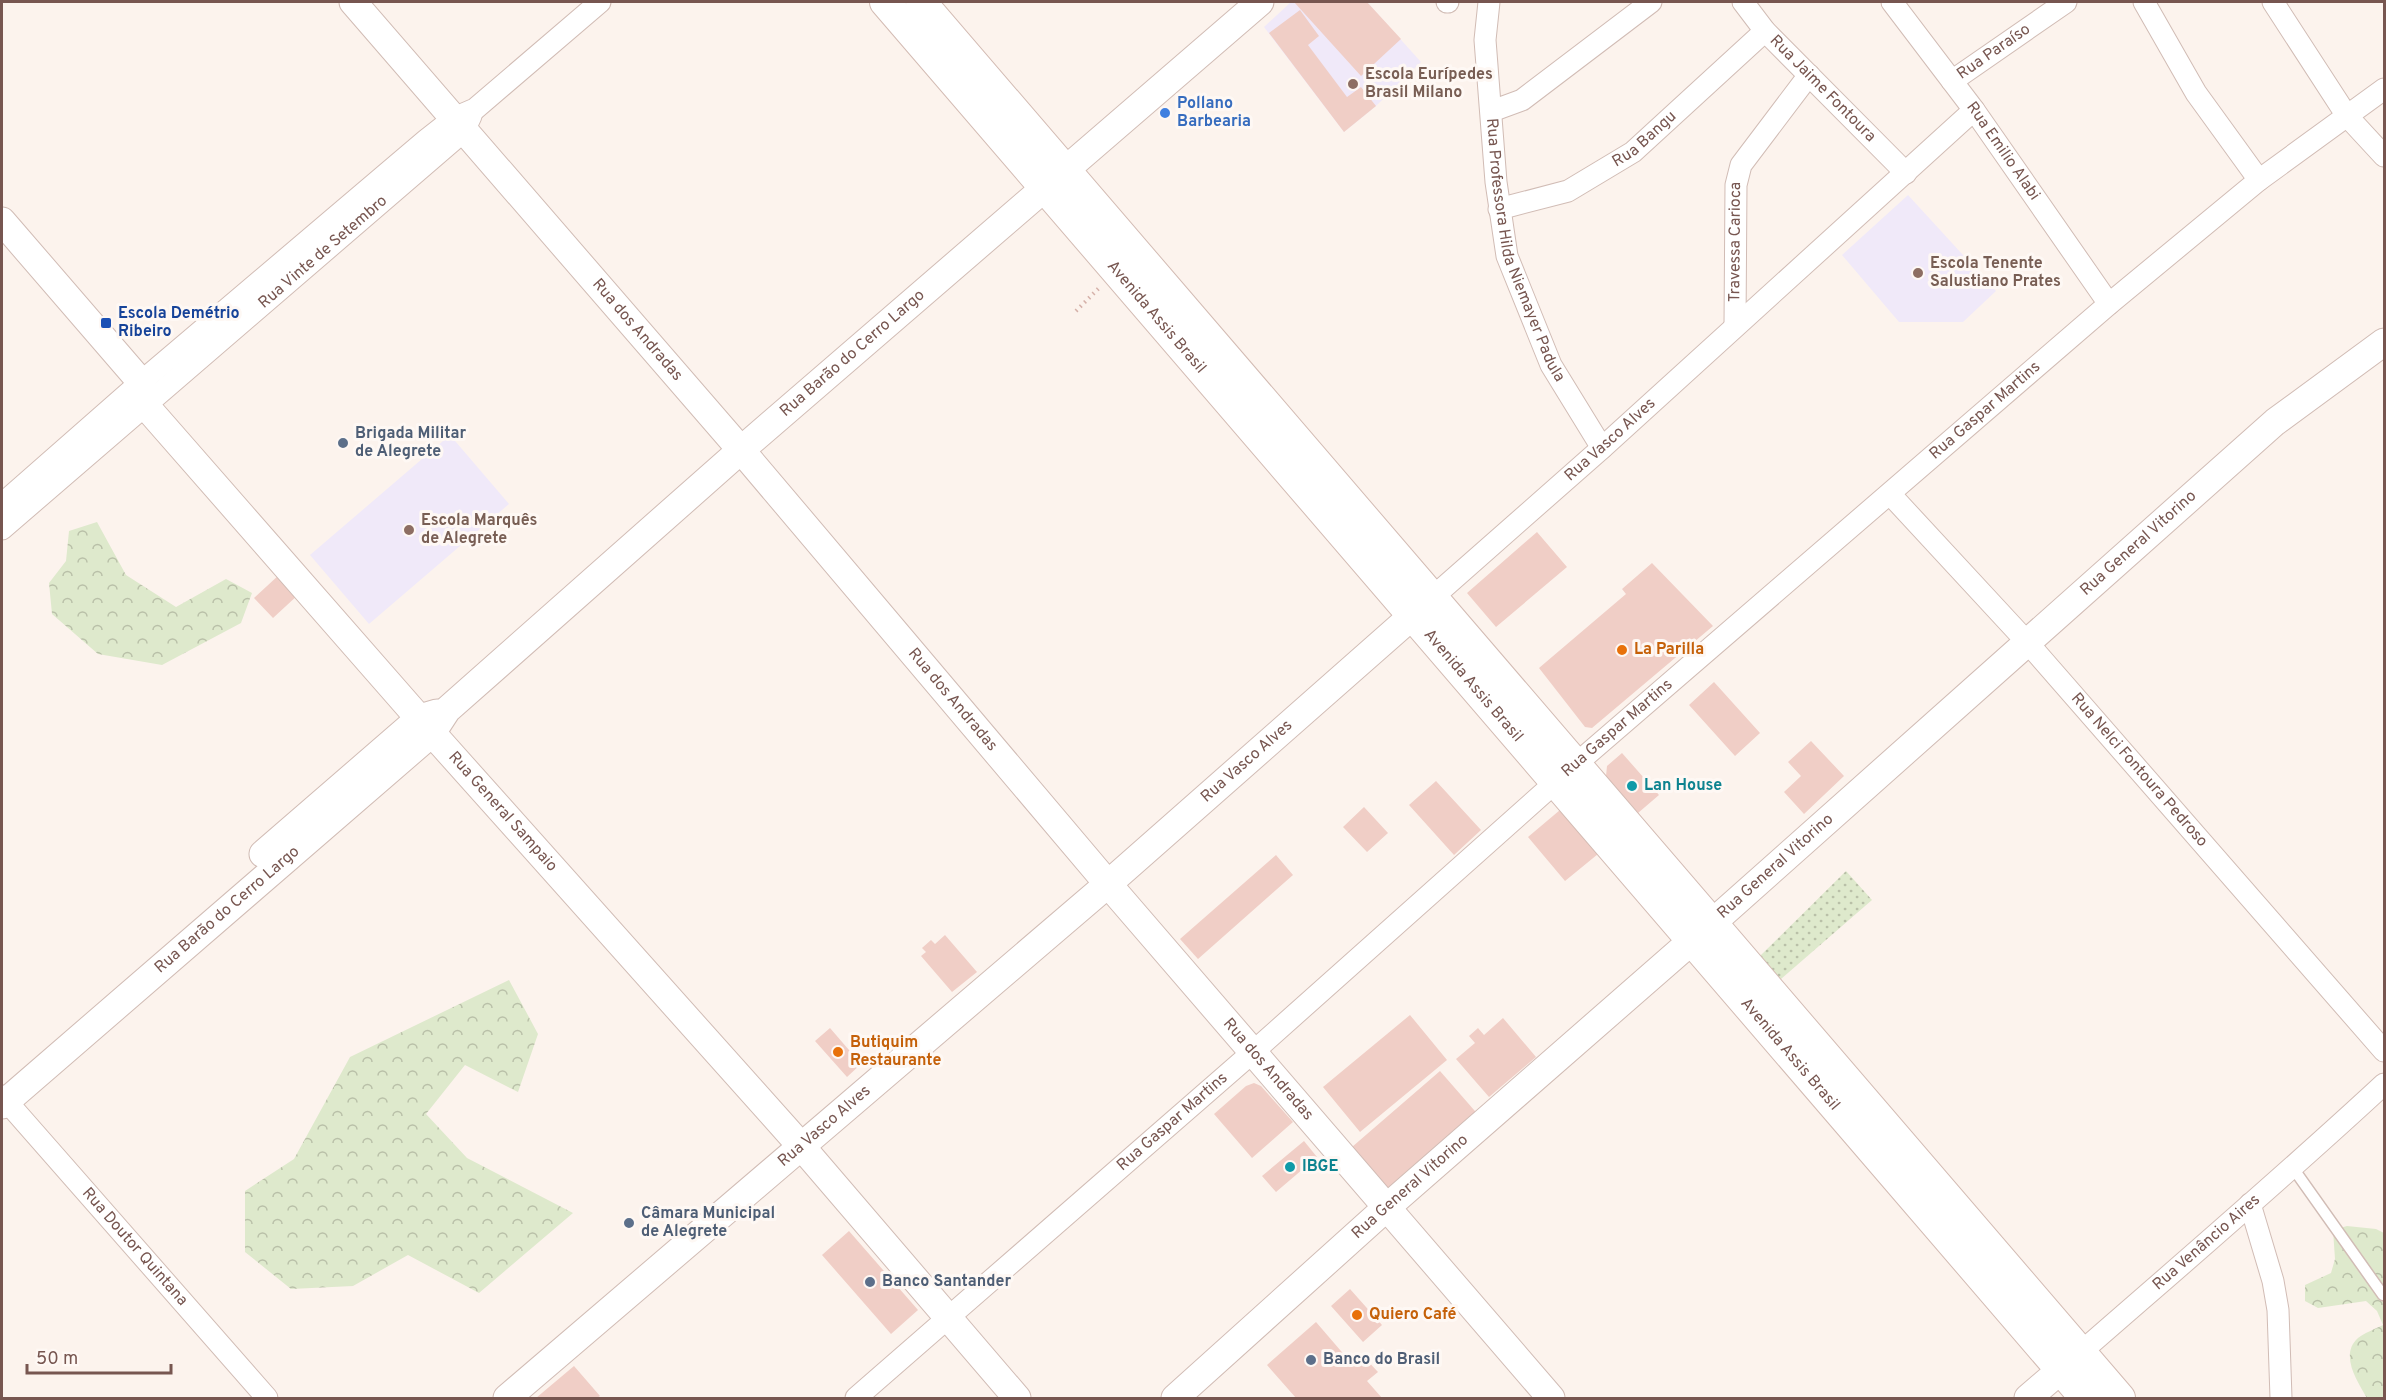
<svg xmlns="http://www.w3.org/2000/svg" width="2386" height="1400" font-family="Overpass,sans-serif">
<style>
.education{fill:#f0e9f9}
.green{fill:url(#green-dots)}
.forest{fill:url(#forest-crowns)}
.building{fill:#f0cec6}
.lines{fill:none;stroke-linecap:round;stroke-linejoin:round}
.service-casing{stroke:#d1bcb5;stroke-width:13}
.minor-casing{stroke:#d1bcb5;stroke-width:23}
.tertiary-casing{stroke:#d1bcb5;stroke-width:29}
.secondary-casing{stroke:#d3bbb3;stroke-width:32}
.path{stroke:#d5b1a9;stroke-width:4;stroke-dasharray:1.5 4.5;stroke-linecap:butt}
.service{stroke:#fff;stroke-width:10}
.minor{stroke:#fff;stroke-width:21}
.tertiary{stroke:#fff;stroke-width:27}
.secondary{stroke:#fff;stroke-width:30}
.education-dot{fill:#8d6e63;stroke:#fef8f4;stroke-width:2}
.shop-dot{fill:#3f7fe0;stroke:#fef8f4;stroke-width:2}
.transit-dot{fill:#1a4fb4;stroke:#fef8f4;stroke-width:2}
.service-dot{fill:#5c6f8a;stroke:#fef8f4;stroke-width:2}
.food-dot{fill:#e8710a;stroke:#fef8f4;stroke-width:2}
.culture-dot{fill:#0f9aa8;stroke:#fef8f4;stroke-width:2}
.labels{text-anchor:middle;dominant-baseline:central;stroke-width:6;stroke-linejoin:round;paint-order:stroke}
.street-label{font-size:16px;fill:#775650;stroke:#fef8f4}
.education-label{font-size:16px;font-weight:bold;fill:#785e54;stroke:#fef8f4;text-anchor:start}
.shop-label{font-size:16px;font-weight:bold;fill:#366cbe;stroke:#fef8f4;text-anchor:start}
.transit-label{font-size:16px;font-weight:bold;fill:#164399;stroke:#fef8f4;text-anchor:start}
.service-label{font-size:16px;font-weight:bold;fill:#4e5e75;stroke:#fef8f4;text-anchor:start}
.food-label{font-size:16px;font-weight:bold;fill:#c56008;stroke:#fef8f4;text-anchor:start}
.culture-label{font-size:16px;font-weight:bold;fill:#0d838f;stroke:#fef8f4;text-anchor:start}
</style>
<defs>
<pattern id="green-dots" width="8" height="8" patternUnits="userSpaceOnUse" patternTransform="scale(1.5)"><rect width="8" height="8" fill="#dee9cc"/><path d="M2 2h.1M6 6h.1" fill="none" stroke="#b9c0a8" stroke-width="1.8" stroke-linecap="round"/></pattern>
<pattern id="forest-crowns" width="20" height="18" patternUnits="userSpaceOnUse" patternTransform="scale(1.5)"><rect width="20" height="18" fill="#dee9cc"/><path d="M2 6a3 3 0 1 1 6 0M12 15a3 3 0 1 1 6 0" fill="none" stroke="#b9c0a8"/></pattern>
</defs>
<rect width="100%" height="100%" fill="#fcf3ed"/>
<!-- education -->
<path class="education" d="M1291 2H1367L1421 62 1376 106 1344 132 1264 27Z
M1908 195 1996 291 1963 322H1899L1842 255Z
M450 435 509 504 369 624 310 555Z"/>
<!-- green -->
<path class="green" d="M1846 871 1872 900 1781 979 1760 956Z"/>
<!-- forest -->
<path class="forest" d="M97 522 126 575 176 607 226 579 252 593 241 623 162 665 98 654 52 614 49 583 66 561 69 531Z
M509 980 538 1034 518 1092 465 1065 426 1114 467 1158 573 1213 479 1293 408 1255 353 1286 291 1289 245 1252V1191L294 1159 350 1057Z
M2347 1226 2376 1229 2384 1233V1398H2367C2358 1382 2339 1355 2358 1338 2364 1333 2375 1329 2383 1325L2377 1311 2366 1301 2318 1308 2305 1301V1285L2331 1273 2335 1259 2333 1230Z"/>
<!-- building -->
<path class="building" d="M1294 2H1367L1401 39 1361 76Z
M1300 10 1319 36 1308 45 1347 97 1361 87 1376 106 1344 132 1269 33Z
M1537 532 1567 567 1496 627 1467 593Z
M1652 563 1713 626 1592 728 1585 727 1539 668 1626 594 1622 589Z
M280 574 299 594 273 618 254 598Z
M1714 682 1760 733 1735 756 1689 705Z
M1811 741 1844 776 1804 814 1784 792 1801 776 1788 762Z
M1622 753 1659 795 1638 813 1606 776 1607 766Z
M1436 781 1481 830 1454 855 1409 805Z
M1364 807 1388 833 1367 852 1343 827Z
M1560 810 1598 854 1565 881 1528 837Z
M1276 855 1293 875 1198 959 1180 939Z
M945 935 977 972 952 992 921 956 926 952 922 948 931 940 935 944Z
M1410 1015 1447 1060 1360 1132 1323 1087Z
M1503 1018 1536 1057 1489 1097 1456 1059 1475 1043 1469 1036 1478 1028 1484 1035Z
M830 1028 861 1064 847 1077 815 1041Z
M1440 1071 1481 1118 1392 1194 1352 1147Z
M1254 1083 1261 1086 1293 1122 1252 1158 1214 1114 1246 1086Z
M1304 1141 1317 1157 1276 1192 1262 1176Z
M849 1231 918 1310 891 1334 822 1255Z
M1350 1289 1382 1325 1363 1342 1331 1306Z
M1316 1322 1353 1365 1363 1356 1378 1372 1367 1381 1382 1398H1296L1267 1365Z
M574 1366 600 1396 597 1398H536Z"/>
<g class="lines">
<defs>
<path id="service" d="M2293 1168 2383 1295 2384 1294"/>
<g id="minor">
<path d="M1447 2H1448"/>
<path id="s1" d="M1489 2 1485 40 1496 182 1507 256 1551 365 1602 448"/>
<path id="s2" d="M1743 2 1765 31 1906 173"/>
<path id="s3" d="M1892 2 1974 110 2109 304"/>
<path d="M2144 2 2196 93 2259 180"/>
<path d="M2273 2 2347 116 2384 156"/>
<path id="s4" d="M1952 81 2066 2"/>
<path d="M1492 111 1522 100 1651 2"/>
<path id="s5" d="M1499 209 1568 191 1633 152 1765 31"/>
<path id="s6" d="M1735 326 1736 185 1741 165 1809 75"/>
<path id="s7" d="M1890 494 2027 642 2384 1051"/>
<path d="M2 504 141 382 426 140 454 118 475 109 600 2"/>
<path id="s8" d="M2 529 464 131 471 116"/>
<path id="s9" d="M1433 597 1602 448 1974 110"/>
<path id="s10" d="M2 1096 267 1398"/>
<path d="M2250 1204 2273 1281 2278 1310 2281 1398"/>
<path id="s11" d="M2080 1353C2182 1264 2285 1176 2384 1084"/>
<path id="s12" d="M856 1398 1253 1052 1576 764 2109 304 2259 180 2384 89"/>
</g>
<g id="tertiary">
<path id="s13" d="M353 2 741 450 1108 884 1551 1398"/>
<path id="s14" d="M2 221 141 382 144 404 432 733 801 1146 1017 1398"/>
<path d="M263 854 420 718 437 713"/>
<path id="s15" d="M2 1105 432 733 447 710 741 450 1260 2"/>
<path id="s16" d="M507 1398 1108 884 1428 602"/>
<path id="s17" d="M1175 1398 1386 1208 1711 924 2275 422 2384 342"/>
<path d="M2028 1398 2077 1356"/>
</g>
<g id="secondary">
<path id="s18" d="M885 2 2085 1398"/>
<path d="M921 2 2120 1398"/>
</g>
</defs>
<!-- service casing -->
<use href="#service" class="service-casing"/>
<!-- minor casing -->
<use href="#minor" class="minor-casing"/>
<!-- tertiary casing -->
<use href="#tertiary" class="tertiary-casing"/>
<!-- secondary casing -->
<use href="#secondary" class="secondary-casing"/>
<!-- path -->
<path class="path" d="M1076 311 1101 286"/>
<!-- service -->
<use href="#service" class="service"/>
<!-- minor -->
<use href="#minor" class="minor"/>
<!-- tertiary -->
<use href="#tertiary" class="tertiary"/>
<!-- secondary -->
<use href="#secondary" class="secondary"/>
</g>
<!-- markers -->
<g class="education-dot">
<circle cx="1353" cy="84" r="6"/>
<circle cx="1918" cy="273" r="6"/>
<circle cx="409" cy="530" r="6"/>
</g>
<circle class="shop-dot" cx="1165" cy="113" r="6"/>
<rect class="transit-dot" x="100" y="317" width="12" height="12" rx="3"/>
<g class="service-dot">
<circle cx="343" cy="443" r="6"/>
<circle cx="629" cy="1223" r="6"/>
<circle cx="870" cy="1282" r="6"/>
<circle cx="1311" cy="1360" r="6"/>
</g>
<g class="food-dot">
<circle cx="1622" cy="650" r="6"/>
<circle cx="838" cy="1052" r="6"/>
<circle cx="1357" cy="1315" r="6"/>
</g>
<g class="culture-dot">
<circle cx="1632" cy="786" r="6"/>
<circle cx="1290" cy="1167" r="6"/>
</g>
<g class="labels">
<!-- street labels -->
<g class="street-label">
<text stroke="none"><textPath href="#s4" startOffset="51">Rua Paraíso</textPath></text>
<text stroke="none"><textPath href="#s2" startOffset="118">Rua Jaime Fontoura</textPath></text>
<text stroke="none"><textPath href="#s5" startOffset="164">Rua Bangu</textPath></text>
<text stroke="none"><textPath href="#s3" startOffset="186">Rua Emilio Alabi</textPath></text>
<text stroke="none"><textPath href="#s6" startOffset="84">Travessa Carioca</textPath></text>
<text stroke="none"><textPath href="#s1" startOffset="254">Rua Professora Hilda Niemayer Padula</textPath></text>
<text stroke="none"><textPath href="#s8" startOffset="424">Rua Vinte de Setembro</textPath></text>
<text stroke="none"><textPath href="#s18" startOffset="416">Avenida Assis Brasil</textPath></text>
<text stroke="none"><textPath href="#s13" startOffset="434">Rua dos Andradas</textPath></text>
<text stroke="none"><textPath href="#s15" startOffset="1136">Rua Barão do Cerro Largo</textPath></text>
<text stroke="none"><textPath href="#s12" startOffset="1500">Rua Gaspar Martins</textPath></text>
<text stroke="none"><textPath href="#s9" startOffset="237">Rua Vasco Alves</textPath></text>
<text stroke="none"><textPath href="#s17" startOffset="1288">Rua General Vitorino</textPath></text>
<text stroke="none"><textPath href="#s18" startOffset="902">Avenida Assis Brasil</textPath></text>
<text stroke="none"><textPath href="#s13" startOffset="920">Rua dos Andradas</textPath></text>
<text stroke="none"><textPath href="#s12" startOffset="1014">Rua Gaspar Martins</textPath></text>
<text stroke="none"><textPath href="#s16" startOffset="976">Rua Vasco Alves</textPath></text>
<text stroke="none"><textPath href="#s7" startOffset="372">Rua Nelci Fontoura Pedroso</textPath></text>
<text stroke="none"><textPath href="#s14" startOffset="778">Rua General Sampaio</textPath></text>
<text stroke="none"><textPath href="#s17" startOffset="802">Rua General Vitorino</textPath></text>
<text stroke="none"><textPath href="#s15" startOffset="298">Rua Barão do Cerro Largo</textPath></text>
<text stroke="none"><textPath href="#s18" startOffset="1388">Avenida Assis Brasil</textPath></text>
<text stroke="none"><textPath href="#s13" startOffset="1406">Rua dos Andradas</textPath></text>
<text stroke="none"><textPath href="#s12" startOffset="420">Rua Gaspar Martins</textPath></text>
<text stroke="none"><textPath href="#s16" startOffset="418">Rua Vasco Alves</textPath></text>
<text stroke="none"><textPath href="#s17" startOffset="316">Rua General Vitorino</textPath></text>
<text stroke="none"><textPath href="#s11" startOffset="168">Rua Venâncio Aires</textPath></text>
<text stroke="none"><textPath href="#s10" startOffset="201">Rua Doutor Quintana</textPath></text>
</g>
<!-- education labels -->
<g class="education-label">
<text x="1365" y="75">Escola Eurípedes<tspan x="1365" dy="18">Brasil Milano</tspan></text>
<text x="1930" y="264">Escola Tenente<tspan x="1930" dy="18">Salustiano Prates</tspan></text>
<text x="421" y="521">Escola Marquês<tspan x="421" dy="18">de Alegrete</tspan></text>
</g>
<!-- shop labels -->
<g class="shop-label">
<text x="1177" y="104">Pollano<tspan x="1177" dy="18">Barbearia</tspan></text>
</g>
<!-- transit labels -->
<g class="transit-label">
<text x="118" y="314">Escola Demétrio<tspan x="118" dy="18">Ribeiro</tspan></text>
</g>
<!-- service labels -->
<g class="service-label">
<text x="355" y="434">Brigada Militar<tspan x="355" dy="18">de Alegrete</tspan></text>
<text x="641" y="1214">Câmara Municipal<tspan x="641" dy="18">de Alegrete</tspan></text>
<text x="882" y="1282">Banco Santander</text>
<text x="1323" y="1360">Banco do Brasil</text>
</g>
<!-- food labels -->
<g class="food-label">
<text x="1634" y="650">La Parilla</text>
<text x="850" y="1043">Butiquim<tspan x="850" dy="18">Restaurante</tspan></text>
<text x="1369" y="1315">Quiero Café</text>
</g>
<!-- culture labels -->
<g class="culture-label">
<text x="1644" y="786">Lan House</text>
<text x="1302" y="1167">IBGE</text>
</g>
</g>
<!-- border -->
<rect width="2386" height="1400" fill="none" stroke="#775650" stroke-width="6"/>
<!-- scale -->
<path d="M27 1364v9h144v-9" fill="none" stroke="#775650" stroke-width="3"/>
<text x="36" y="1364" font-size="18" fill="#775650" stroke="#fef8f4" stroke-width="4.5" paint-order="stroke">50 m</text>
</svg>
